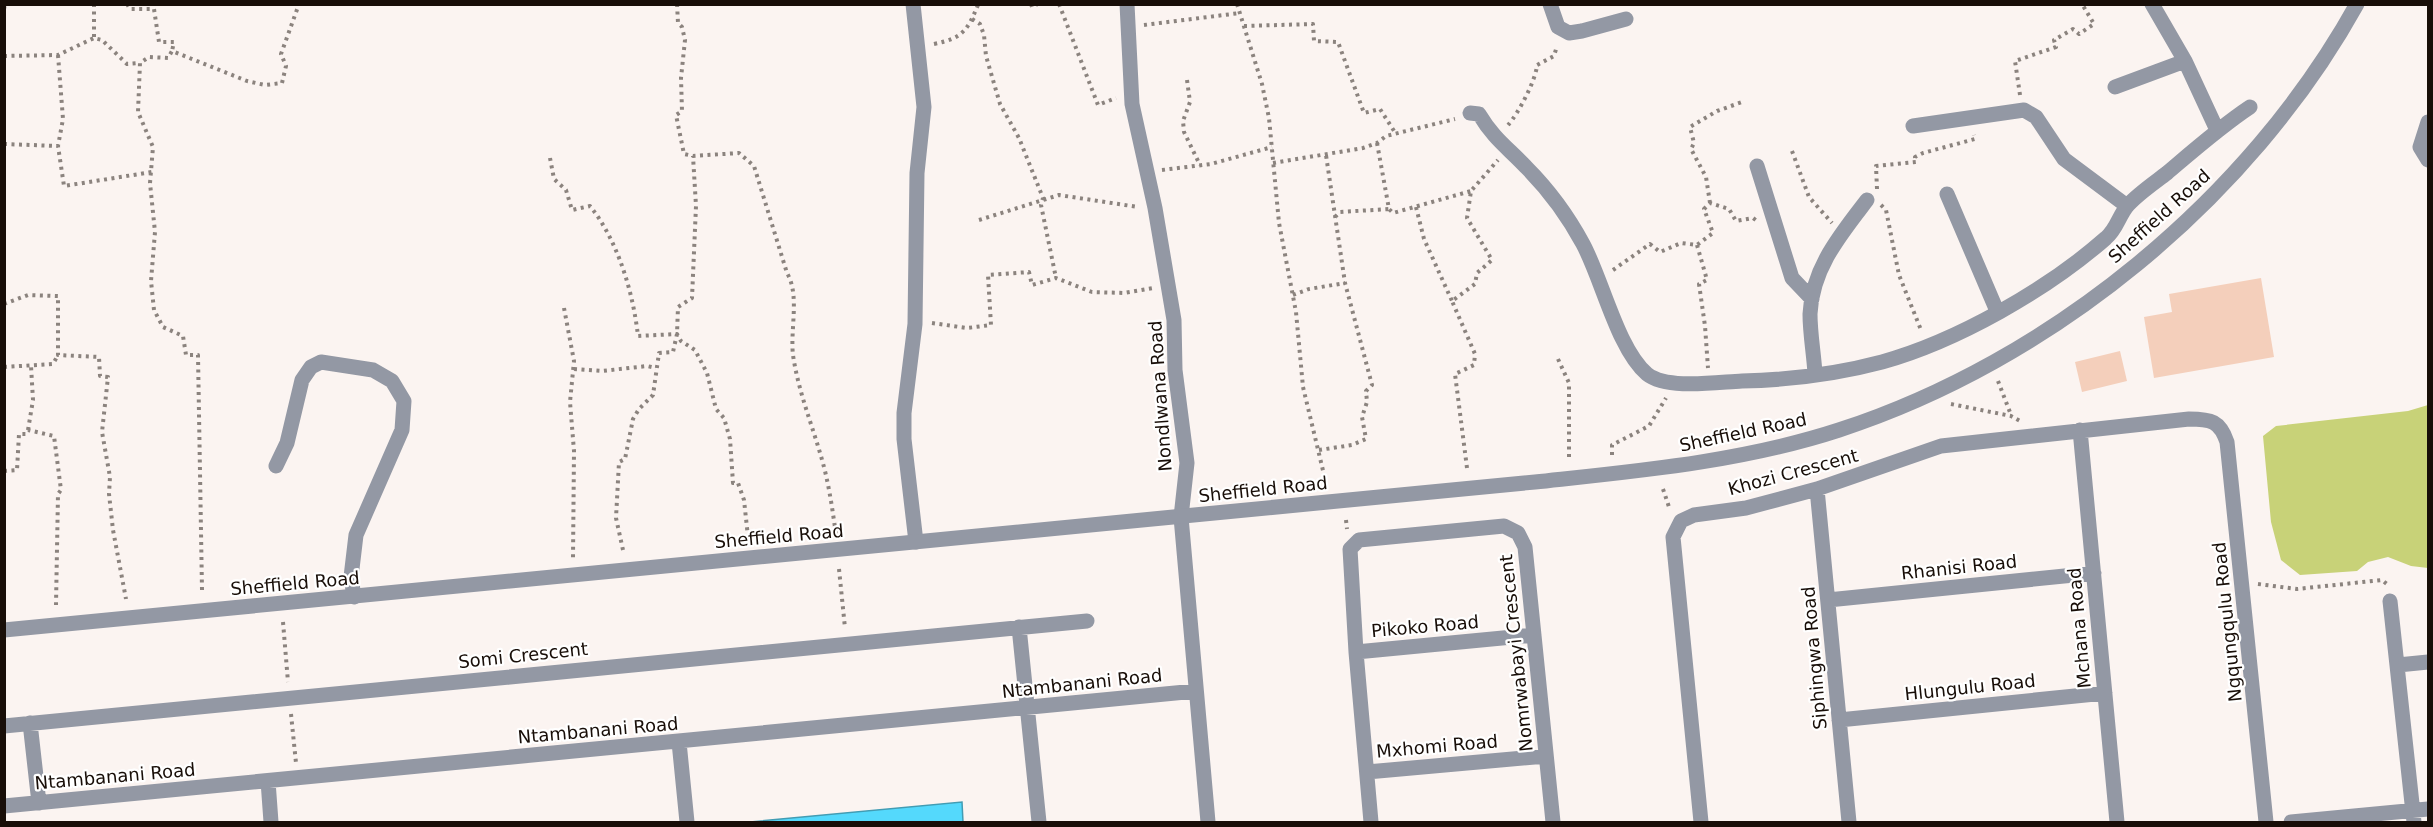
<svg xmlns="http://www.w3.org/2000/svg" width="2433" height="827" font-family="'DejaVu Sans',sans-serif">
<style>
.green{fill:#c8d278}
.water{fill:#54d9fc;stroke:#429cb3;stroke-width:1.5}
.building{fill:#f4cfbb}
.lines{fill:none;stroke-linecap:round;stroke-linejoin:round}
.path{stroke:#8b837e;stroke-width:4;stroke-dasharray:3 4.5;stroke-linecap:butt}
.minor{stroke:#9398a4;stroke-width:15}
.tertiary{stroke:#9398a4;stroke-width:15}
.labels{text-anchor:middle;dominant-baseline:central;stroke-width:4.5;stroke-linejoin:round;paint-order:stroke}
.street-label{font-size:18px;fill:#180e08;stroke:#fff}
</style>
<rect width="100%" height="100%" fill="#fbf4f1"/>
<!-- green -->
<path class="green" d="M2428 405V568L2411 566 2388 557 2368 562 2357 571 2300 575 2281 560 2271 522 2263 436 2276 426 2408 411Z"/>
<!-- water -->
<path class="water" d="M962 802 963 822H750Z"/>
<!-- building -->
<path class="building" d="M2261 278 2274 357 2154 378 2144 317 2172 312 2169 294Z
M2120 351 2127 381 2082 392 2075 362Z"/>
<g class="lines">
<!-- path -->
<path class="path" d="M94 4V38L102 40 127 64 140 63
M127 4 130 9H154L159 42H174L172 51
M654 4H673
M677 4 678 23 682 27 685 40 681 78 682 111 676 115 684 154 693 156 739 153 754 166 787 273C800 295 790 329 793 355 799 396 815 431 825 471 830 492 833 513 836 535
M1031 4 1032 7 1038 4
M1059 4 1098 105 1116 98
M1237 4 1262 84 1269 118 1279 223 1296 312 1303 387 1326 483
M4 9 5 4
M972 19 980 24 984 35 986 56 1000 104 1019 138 1043 198 1041 205 1056 278
M1144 25 1240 13
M1244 26 1313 24 1314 41 1338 42 1364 113 1380 109 1396 134
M934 44C963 38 967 31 978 5
M58 55 63 119 58 146
M4 56 58 55 94 38
M1187 80 1190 102 1183 121 1184 132 1200 165
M2020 95 2015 61 2056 47 2054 40 2073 29 2079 34 2094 24 2082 4
M1508 125C1518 114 1536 80 1537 65L1554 56 1557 46
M1377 143 1389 209 1393 213 1471 191
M4 144 58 146 64 186 152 172
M1792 151 1809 197 1832 223
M550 158 554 179 566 190 572 210 590 206C618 241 633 292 638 336L677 334 681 341 695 350 707 373 716 409 724 418 730 439 733 483H738L744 500 748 537
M1273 163 1363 148 1377 143 1386 136 1455 119
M1162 170 1211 164 1272 147
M1877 189 1876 166 1916 162 1915 157 1923 153 1975 139 1974 135
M1710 203 1706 177 1691 149 1694 143 1690 127 1717 111 1745 101
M1881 205 1886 210 1899 275 1921 330
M1416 207 1424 239 1452 301
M1335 217 1340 212 1389 209
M979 220 1059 195 1138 207
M1697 245 1707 280 1699 284 1705 326 1708 368
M1613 270 1650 244 1660 252 1681 243 1697 245 1713 233 1704 209 1710 203 1729 209 1736 221 1753 218 1757 221
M1293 295 1309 289 1345 283
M4 304 28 295 58 296V355L99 357 100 376 108 377 102 432 110 477 109 494 113 530 126 599
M564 308 574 361 570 402 574 451 573 558
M932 323 967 328 991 325 988 275 1029 272 1032 285 1056 278 1092 292 1124 293 1153 288
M1558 359 1569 383V459
M4 367 53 364 58 355
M574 369 602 371 647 366 656 368
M1998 381 2011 415
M1951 404 2011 416 2020 421
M28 430 33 400 31 366
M1319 450 1352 445 1366 439 1362 417 1367 402 1366 391 1372 385 1345 283 1326 155
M1612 455V445L1649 426 1666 398
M1467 468 1455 374 1474 365 1475 354 1452 301 1475 284 1477 273 1492 260 1467 218 1471 191 1498 160
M4 471 17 470 19 434H26L28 430 54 436 61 490 58 494 56 605
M1663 489 1670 510
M1346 520 1347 529
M623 550 616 518 619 462 625 459 633 419 639 409 653 395 659 353 673 352 677 334 678 307 692 298 696 206 693 156
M839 569 845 628
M2258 584 2297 589 2382 580 2388 585
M202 590 198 355H186L183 336 163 327 154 310 151 281 155 232 150 183 153 147 138 112 140 63 149 57 168 58 172 51 247 81 265 85 282 83 286 66 281 54 299 4
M283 622 288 682
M291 714 296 763"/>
<!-- minor -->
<path class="minor" d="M913 4 924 107 917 173 915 324 904 413V439L916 542
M1127 4 1132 104 1155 208 1174 320 1175 370 1187 463 1181 517 1208 822
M1550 4 1558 27 1569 33 1582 31 1626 19
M2152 4 2185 61 2217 130
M2115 87 2185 61
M1470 113 1479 114C1494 139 1507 147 1526 167 1548 189 1568 216 1583 244 1602 279 1618 350 1647 374 1667 390 1718 382 1742 381 1788 380 1837 374 1882 362 1957 341 2047 290 2106 238 2117 229 2119 215 2128 205 2139 193 2154 183 2167 173 2194 150 2220 127 2250 107
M2428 122 2420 147 2428 160
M1913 126 2024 110 2036 117 2064 159 2127 206
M1757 166 1792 278 1812 299
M1947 194 1997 311
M1815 374C1814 355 1810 334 1810 314 1812 268 1841 234 1867 200
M2080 430 2117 822
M276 466 287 443 302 380 311 367 321 362 373 370 392 381 404 401 402 430 356 535 351 577 354 597
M1817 489 1849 822
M1828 600 2094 573
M2390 601 2414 822
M1019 627 1039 822
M1356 652 1534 635
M2398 665 2428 662
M1839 720 2105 693
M30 723 39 803
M4 726 1087 621
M679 742 687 822
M1367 772 1546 756
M268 781 271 822
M4 806 1196 691
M1371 822 1356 652 1350 549 1359 540 1504 526 1518 533 1525 547 1553 822
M1701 822 1673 537 1681 521 1694 515 1746 508 1817 489 1941 446 2189 419C2211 419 2220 421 2227 442L2266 822
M2291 822 2428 809"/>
<!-- tertiary -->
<path class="tertiary" d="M4 630 1535 482C1637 471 1741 462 1839 430 2051 361 2249 199 2357 4"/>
</g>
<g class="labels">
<!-- street labels -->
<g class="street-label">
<text transform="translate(2159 216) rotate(-42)">Sheffield Road</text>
<text transform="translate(1160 396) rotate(-94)">Nondlwana Road</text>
<text transform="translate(1743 432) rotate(-12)">Sheffield Road</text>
<text transform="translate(1793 472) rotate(-15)">Khozi Crescent</text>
<text transform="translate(1263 489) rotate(-6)">Sheffield Road</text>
<text transform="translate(779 536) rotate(-5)">Sheffield Road</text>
<text transform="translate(1959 567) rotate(-6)">Rhanisi Road</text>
<text transform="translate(295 583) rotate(-5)">Sheffield Road</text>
<text transform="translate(2227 622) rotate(-96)">Ngqungqulu Road</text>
<text transform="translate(1425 626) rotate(-5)">Pikoko Road</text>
<text transform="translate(2079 628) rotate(-95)">Mchana Road</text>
<text transform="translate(1516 653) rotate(-96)">Nomrwabayi Crescent</text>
<text transform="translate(523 655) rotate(-6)">Somi Crescent</text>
<text transform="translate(1814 658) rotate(-95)">Siphingwa Road</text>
<text transform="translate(1082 683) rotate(-6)">Ntambanani Road</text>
<text transform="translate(1970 687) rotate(-6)">Hlungulu Road</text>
<text transform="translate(598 730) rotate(-5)">Ntambanani Road</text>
<text transform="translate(1437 746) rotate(-5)">Mxhomi Road</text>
<text transform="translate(115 776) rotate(-5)">Ntambanani Road</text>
</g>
</g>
<!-- border -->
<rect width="2433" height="827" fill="none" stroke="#180e08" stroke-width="12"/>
</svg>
